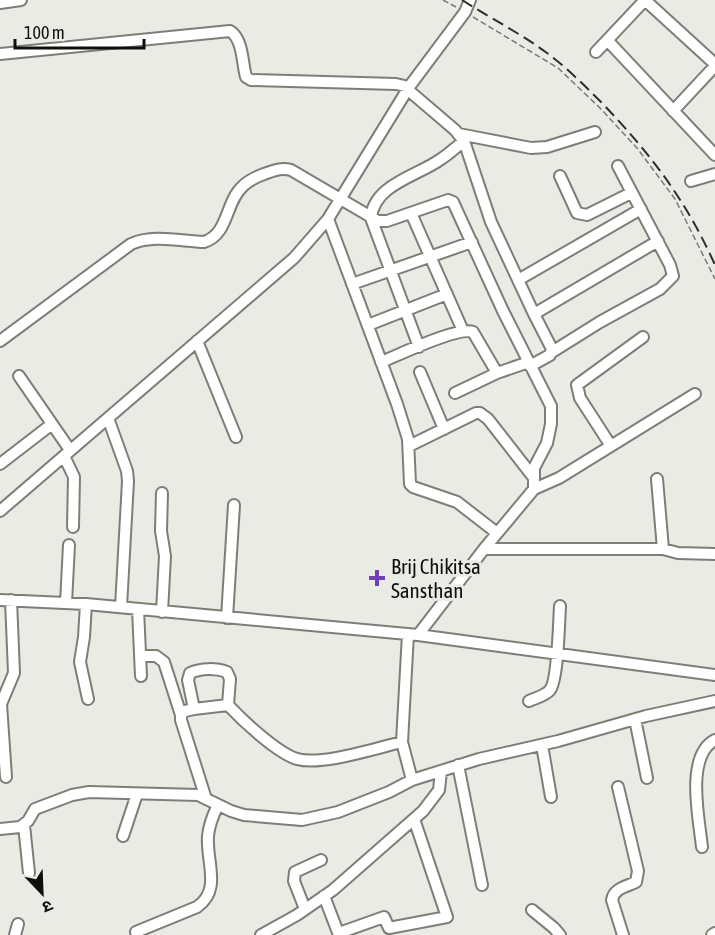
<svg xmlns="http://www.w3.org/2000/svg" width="715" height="935" font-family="'Asap Condensed','Noto Sans Devanagari',sans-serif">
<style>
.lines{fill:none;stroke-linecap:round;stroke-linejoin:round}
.minor-casing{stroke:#7e7e79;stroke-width:14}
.path{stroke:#797975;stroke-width:1.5;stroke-dasharray:6 3;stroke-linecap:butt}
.minor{stroke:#fff;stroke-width:10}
.rail{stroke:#2d2d2a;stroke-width:2;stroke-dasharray:12 6;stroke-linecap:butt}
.poi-dot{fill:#7040b8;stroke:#ebebe6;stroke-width:2}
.labels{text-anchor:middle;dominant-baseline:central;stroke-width:6;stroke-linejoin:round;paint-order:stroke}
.poi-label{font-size:21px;fill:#0e0e0c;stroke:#ebebe6;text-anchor:start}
</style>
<rect width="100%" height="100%" fill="#ebebe6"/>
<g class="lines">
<defs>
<path id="minor" d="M645 0 715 64
M0 3 21 0
M608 41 715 155
M596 52 645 0
M0 54 230 31C243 39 242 62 246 77L251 80 396 84 409 87
M407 89 455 130 464 141 491 222 534 314 552 349 550 355 530 366
M673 111 715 66
M459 134 531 148 547 147 595 132
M560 176 577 213 587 215 631 193
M691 181 715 174
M411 213 463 331
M328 219 397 404 408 439 410 484 413 487 457 502 497 533
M518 280 641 209
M352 284 472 242
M534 314 658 241
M368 325 447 294
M0 341 131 244C153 234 180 241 204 242 229 234 225 202 243 186 249 180 256 177 264 174 273 171 281 167 291 170L378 221H387L448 200 453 202 503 311 551 406V424L547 443 534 468V489
M197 341 236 437
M419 347 371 218C374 184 418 176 441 159 449 154 456 147 464 141
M552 352 600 322 660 289 673 276 670 265 618 166
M381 362C399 355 458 326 473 332L497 373
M420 372 444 429
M19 376 70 450
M455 393 497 373 529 362
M108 418 127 471 128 481 121 607
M409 446 476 413H480L488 419 534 478
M611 446 580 398 577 385 643 337
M64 456 74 477 73 527
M0 464 52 424
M657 479 663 549
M162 493 161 531 165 556 162 612
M0 511 294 258 328 219 409 87 465 12 470 0
M484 549H663L678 553 715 554
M0 600 86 604 418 635 715 675
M66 603 69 545
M86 604 84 637 80 662 88 699
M138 609 141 676
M227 618 234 505
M418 635 484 549 534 489 559 478 695 394
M140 656H156L164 662 181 715
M529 701C535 698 545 696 550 690 558 680 559 621 560 606
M228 705 194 709 188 680 190 673C201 668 216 668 227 672L230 679 228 705C242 720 277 753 297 759 322 766 376 748 402 742L412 780
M194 709 185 711 181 715V720L206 799
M635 719 647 778
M402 742 408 634
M542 745 551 797
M458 765 482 885
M6 777 1 704 14 673 11 600
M618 787 638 871 636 882C626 887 614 888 612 900L623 935
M24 825 29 873
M0 829 20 827 28 821 35 809 72 795 89 792 198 795 231 811 244 815 302 820 338 812 389 792 412 780 479 759 558 741 646 716 715 701
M123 836 137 794
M702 847C699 818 685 756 715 740
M324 896 339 935
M305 909 294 881 295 872 321 860
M532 910 554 928 560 935
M136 932 197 907C222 890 206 862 208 836 209 825 213 815 218 805
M339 933 384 917 389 928 447 917 414 819
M15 935 18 924
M261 935 297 915 333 890 423 811 439 790 441 771
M712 935 715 933"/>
</defs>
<!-- minor casing -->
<use href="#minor" class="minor-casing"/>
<!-- path -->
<path class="path" d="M443 0 456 7
M473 17 558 68 600 108 637 148 675 199 715 279"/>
<!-- minor -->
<use href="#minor" class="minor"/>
<!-- rail -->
<path class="rail" d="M462 0C490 18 520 33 547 53 566 67 584 85 601 102 650 153 686 200 715 265"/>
</g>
<!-- markers -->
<path class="poi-dot" d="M374 569h6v6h6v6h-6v6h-6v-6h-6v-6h6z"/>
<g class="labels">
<!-- poi labels -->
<g class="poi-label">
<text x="391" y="566">Brij Chikitsa<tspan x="391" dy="24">Sansthan</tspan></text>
</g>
</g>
<!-- north arrow -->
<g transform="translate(42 893) rotate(157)" stroke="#ebebe6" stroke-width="4.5" paint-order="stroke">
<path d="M0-4.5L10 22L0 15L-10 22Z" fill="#0e0e0c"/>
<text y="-9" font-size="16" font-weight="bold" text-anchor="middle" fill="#0e0e0c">उ</text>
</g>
<!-- scale -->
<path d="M15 39v9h129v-9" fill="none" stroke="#0e0e0c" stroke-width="3"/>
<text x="24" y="39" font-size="18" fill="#0e0e0c" stroke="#ebebe6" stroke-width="4.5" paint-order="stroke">100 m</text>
</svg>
